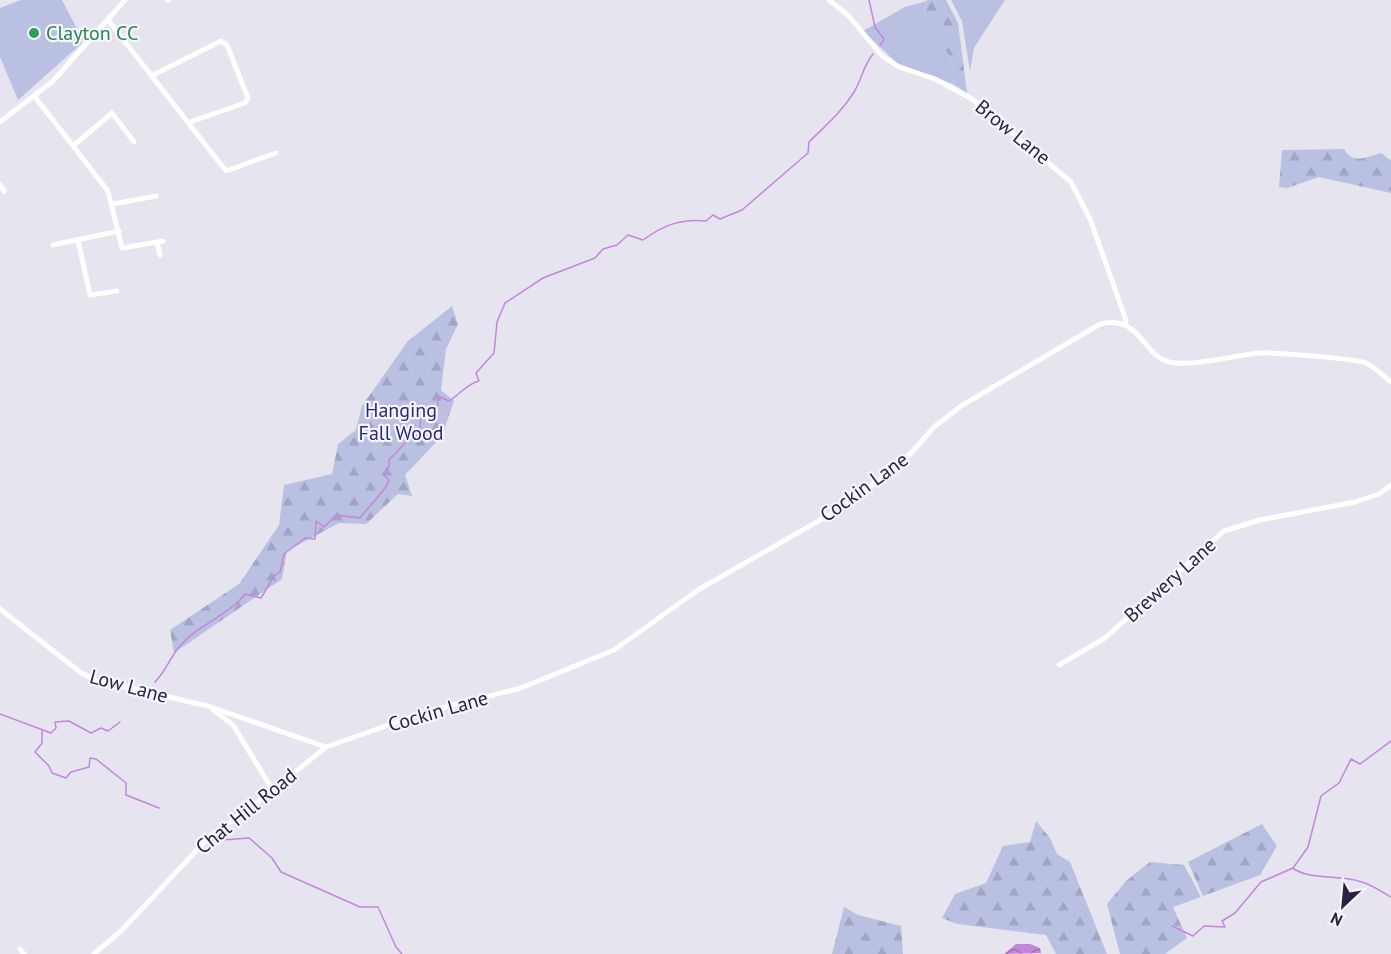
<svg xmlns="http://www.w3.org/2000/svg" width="1391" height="954" font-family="'PT Sans',sans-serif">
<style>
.grass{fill:#bac0e2}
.forest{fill:url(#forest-firs)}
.water{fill:url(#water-waves)}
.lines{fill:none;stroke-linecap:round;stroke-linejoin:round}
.stream{stroke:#c586da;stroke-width:1.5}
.minor{stroke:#fff;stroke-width:5}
.leisure-dot{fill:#2e9e5b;stroke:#f6f5fb;stroke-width:2}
.labels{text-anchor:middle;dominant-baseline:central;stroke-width:4.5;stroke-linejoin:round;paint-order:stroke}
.leisure-label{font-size:20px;fill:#27864d;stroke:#f6f5fb;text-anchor:start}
.street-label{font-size:20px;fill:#2c2043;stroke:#f6f5fb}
.park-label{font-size:20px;fill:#25277f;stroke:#f6f5fb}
</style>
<defs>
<pattern id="forest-firs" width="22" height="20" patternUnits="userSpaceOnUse" patternTransform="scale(1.5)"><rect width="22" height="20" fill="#bac0e2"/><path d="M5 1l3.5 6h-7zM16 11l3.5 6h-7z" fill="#a0a5c3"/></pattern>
<pattern id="water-waves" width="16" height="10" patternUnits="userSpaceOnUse" patternTransform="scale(1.5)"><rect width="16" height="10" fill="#c586da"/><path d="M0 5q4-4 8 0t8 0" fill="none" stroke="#a06db2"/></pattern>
</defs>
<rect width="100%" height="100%" fill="#e5e4ef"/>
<!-- grass -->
<path class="grass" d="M21 0H62L82 38 81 44 18 100 0 57V8Z
M934 0H946L958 23 960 38 947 14 939 10Z
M951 0H1005L974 48 970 71 962 21Z
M927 1 923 19 934 31 938 44 947 52 955 70 953 84 897 63 863 31 905 7Z"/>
<!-- forest -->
<path class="forest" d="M927 0H934L939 10 947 14 960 38 967 93 953 84 955 70 947 52 938 44 934 31 923 19Z
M1344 149C1353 165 1366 157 1381 153L1391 161V193L1319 177 1287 188 1279 187 1282 150Z
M452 306 458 324 446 349 441 390 454 401 442 436 405 475 412 496 398 494 366 524 339 523 287 551 282 579 174 653 170 630 239 584 279 525 284 485 332 474 338 444 356 430 362 406 408 341Z
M1036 821 1050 838 1057 854 1070 862 1107 954H1056L1046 935 957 924 942 918 955 894 986 883 1003 846 1030 842Z
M1262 824 1277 846 1260 875 1203 896 1188 862Z
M1150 862 1184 865 1201 897 1173 907 1187 938 1165 954H1120L1107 904 1126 881Z
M844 907 858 915 901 926 903 954H832Z"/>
<!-- water -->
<path class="water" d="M1016 944H1030L1040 948 1041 953 1004 954Z"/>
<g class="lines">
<!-- stream -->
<path class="stream" d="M869 0 875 27 884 39 880 46
M155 682C166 671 170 658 179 647 197 625 228 616 245 594L261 598 274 576 280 572 284 554 305 538 315 539 316 521 324 527 336 515 360 518C367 508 387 490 389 480L383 474 389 467V460L407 441 419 434 421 418 433 414 438 405V396L449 401C459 395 468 383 479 381L476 373 494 353 497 322 505 303 543 278 595 258 603 249 617 245 628 235 643 240C662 226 681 218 706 221L713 215 720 219 742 210 808 153 809 142C826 125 841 113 854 92 862 79 863 66 873 54
M0 714 51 733 56 728 55 722 69 721 91 733 101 728 108 731 120 722
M42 731V743L35 752 49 766 52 773 66 778 71 772 89 767 90 758 96 759 126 783V795L159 808
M217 837 222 840 249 838 272 858 281 872 360 907H378L396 947 402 954
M1294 869C1314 881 1339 874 1362 882 1372 885 1382 892 1391 897
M1172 926 1193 936 1204 926 1225 927 1222 921 1235 913 1261 882 1293 868 1308 847 1321 796 1339 783 1351 759 1360 764 1391 741"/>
<!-- minor -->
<path class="minor" d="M167 0H168
M829 0 848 15 882 56 899 67 935 79 972 99 1071 182 1090 219 1126 320 1125 324
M108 20 226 171 276 153
M153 75 221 41 227 45 248 98 245 103 190 122
M35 97 108 191 122 248 163 241
M0 122 53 81 125 0
M73 146 112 113 134 142
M0 185 4 191
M113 204 156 196
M78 240 90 295 117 291
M157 242 160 255
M53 245 119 231
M0 609 80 672 95 680 208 706 326 747
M1059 665 1105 638 1224 531 1260 520 1355 502 1379 494 1391 485
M213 710 233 725 272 789
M20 949 24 954
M94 954 122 930 210 836 248 810 326 747 426 712 521 688 614 650 698 590 841 508 887 474 912 452 934 427 961 406 1100 324C1144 314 1141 360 1175 363 1204 365 1233 355 1261 353 1272 352 1358 359 1366 363 1375 367 1383 376 1391 382"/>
</g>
<!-- markers -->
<circle class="leisure-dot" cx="34" cy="33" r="6"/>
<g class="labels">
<!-- leisure labels -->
<g class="leisure-label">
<text x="46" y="33">Clayton CC</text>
</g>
<!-- street labels -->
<g class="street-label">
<text transform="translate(1013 132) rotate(39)">Brow Lane</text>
<text transform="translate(864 487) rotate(-36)">Cockin Lane</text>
<text transform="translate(1170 580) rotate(-42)">Brewery Lane</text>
<text transform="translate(129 686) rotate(15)">Low Lane</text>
<text transform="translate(438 711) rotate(-16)">Cockin Lane</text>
<text transform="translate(246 811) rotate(-39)">Chat Hill Road</text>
</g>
<!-- park labels -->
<g class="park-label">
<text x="401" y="410">Hanging<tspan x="401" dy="23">Fall Wood</tspan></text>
</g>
</g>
<!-- north arrow -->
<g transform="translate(1343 906) rotate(206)" stroke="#f6f5fb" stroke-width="4.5" paint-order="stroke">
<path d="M0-4.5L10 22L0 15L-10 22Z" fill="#2c2043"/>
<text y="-9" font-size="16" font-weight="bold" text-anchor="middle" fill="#2c2043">N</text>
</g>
</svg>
